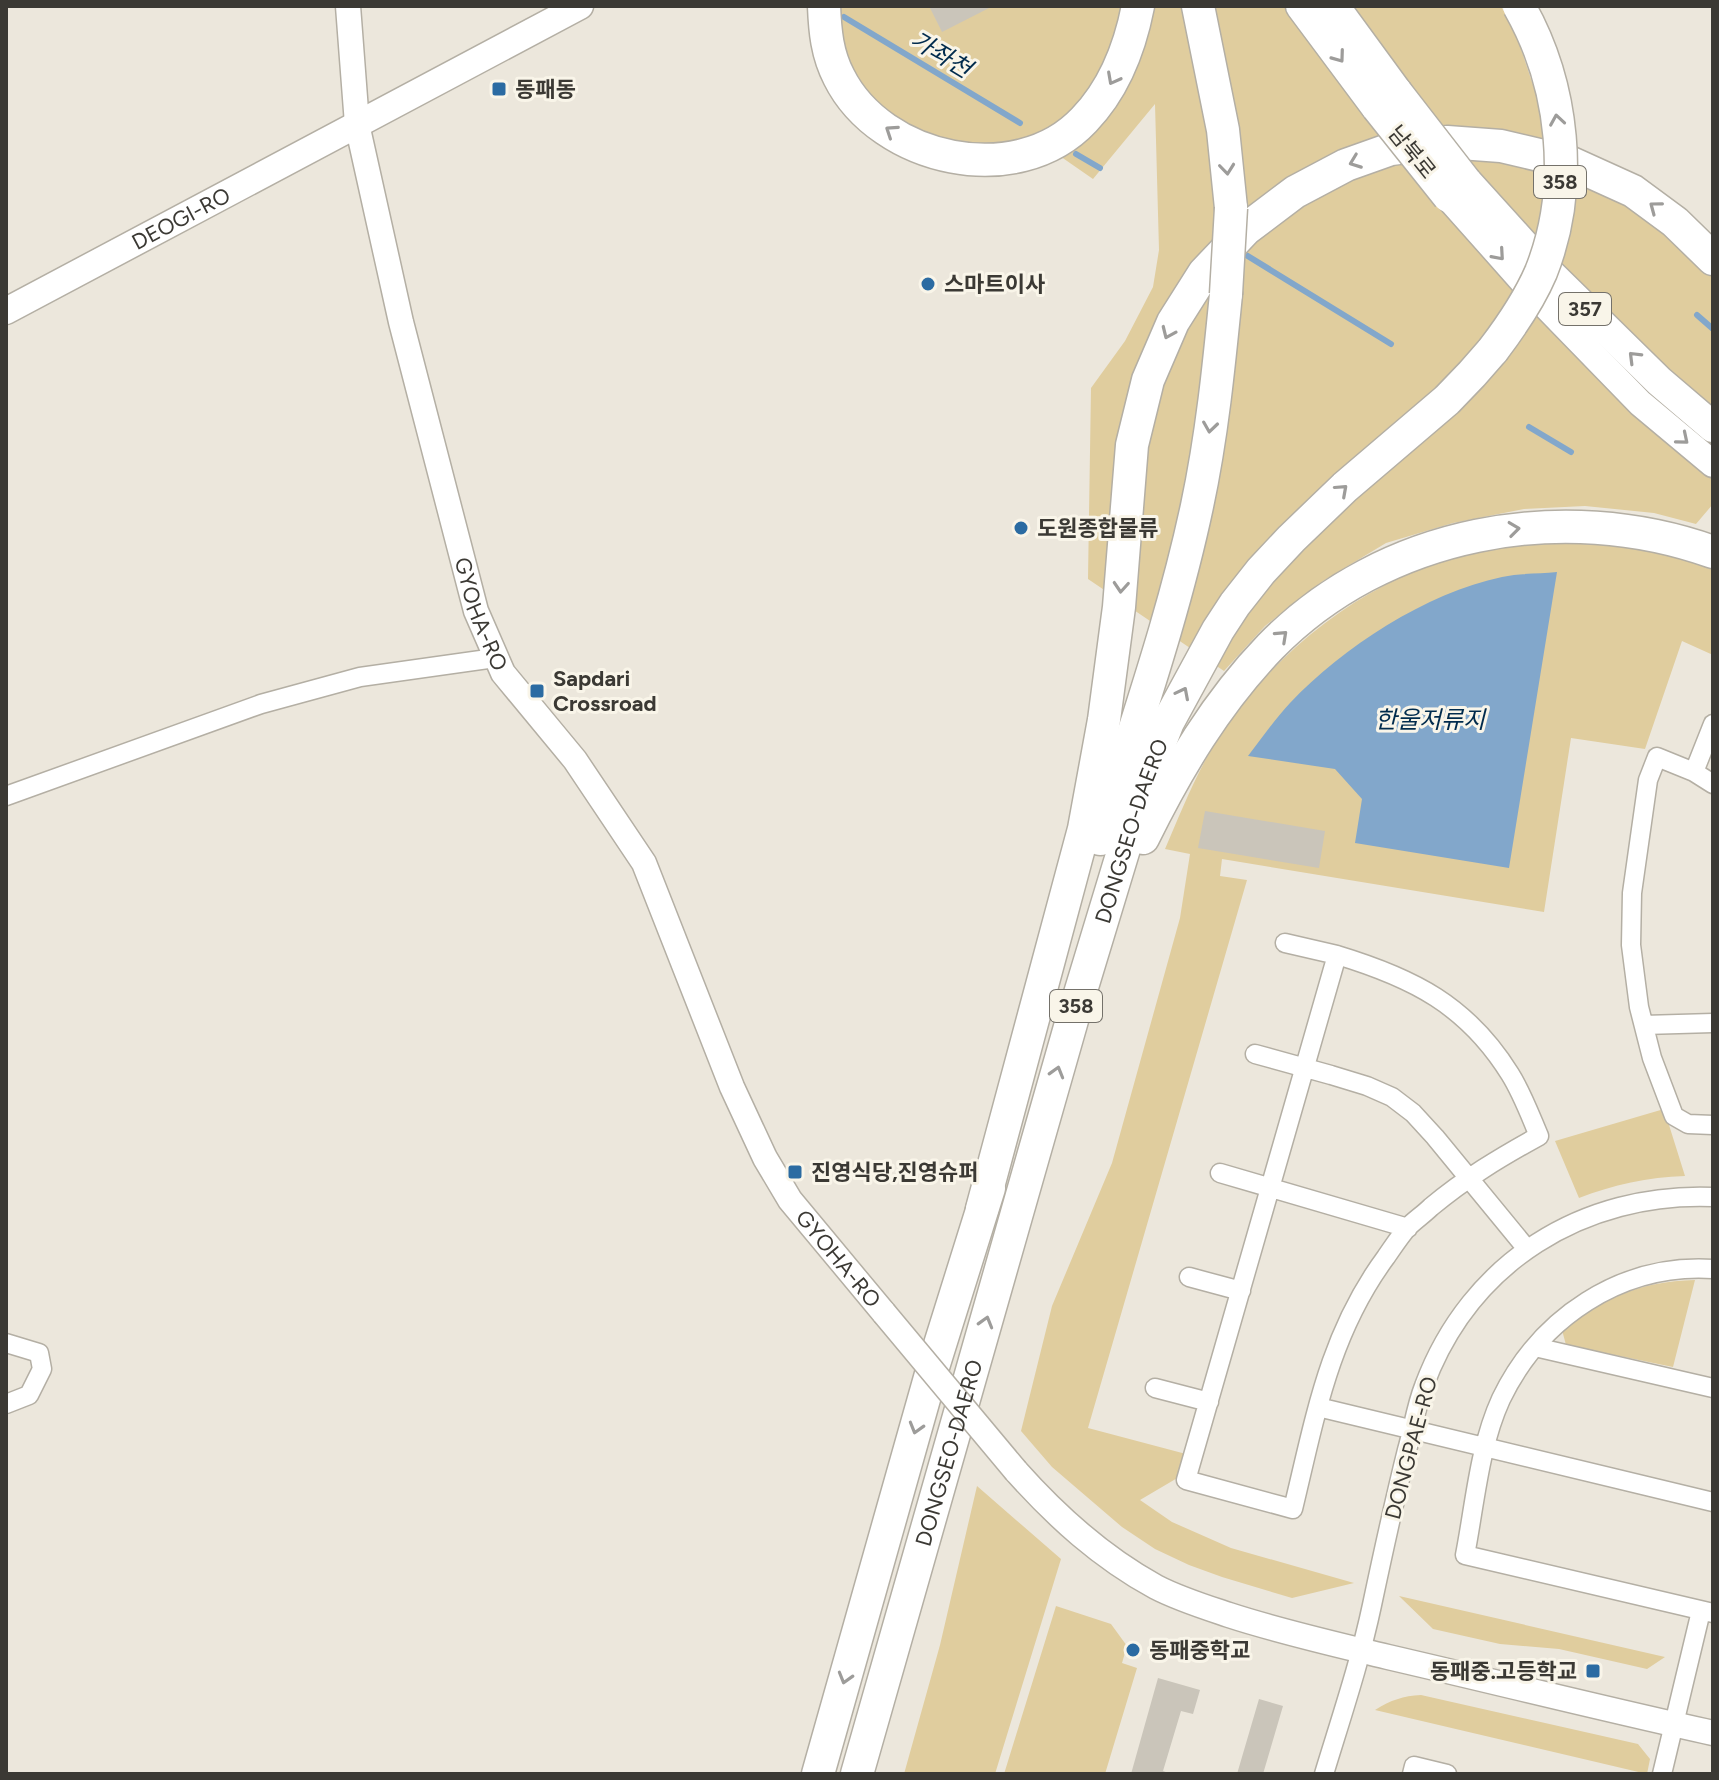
<svg xmlns="http://www.w3.org/2000/svg" width="1719" height="1780" font-family="Figtree,'Noto Sans KR',sans-serif">
<style>
.green{fill:#e0cd9e}
.water{fill:#82a7cb}
.lines{fill:none;stroke-linecap:round;stroke-linejoin:round}
.stream{stroke:#82a7cb;stroke-width:6}
.building{fill:#cac5ba}
.minor-casing{stroke:#b4afa4;stroke-width:21}
.tertiary-casing{stroke:#b4afa4;stroke-width:27}
.secondary-casing{stroke:#b4afa4;stroke-width:29}
.primary-casing{stroke:#b4afa4;stroke-width:33}
.trunk-casing{stroke:#b4afa4;stroke-width:35}
.minor{stroke:#fff;stroke-width:18}
.tertiary{stroke:#fff;stroke-width:24}
.secondary{stroke:#fff;stroke-width:26}
.primary{stroke:#fff;stroke-width:30}
.trunk{stroke:#fff;stroke-width:32}
.tertiary-bridge-casing{stroke:#b4afa4;stroke-width:27;stroke-linecap:butt}
.primary-bridge-casing{stroke:#b4afa4;stroke-width:33;stroke-linecap:butt}
.trunk-bridge-casing{stroke:#b4afa4;stroke-width:35;stroke-linecap:butt}
.tertiary-bridge{stroke:#fff;stroke-width:24}
.primary-bridge{stroke:#fff;stroke-width:30}
.trunk-bridge{stroke:#fff;stroke-width:32}
.oneway{stroke:#9d9c9a}
.poi-dot{fill:#2b6ba2;stroke:#f9f5e9;stroke-width:3}
.labels{text-anchor:middle;dominant-baseline:central;stroke-width:6;stroke-linejoin:round;paint-order:stroke}
.shield{fill:#f9f5e9;stroke:#74716a;stroke-width:2}
.shield-label{font-size:20px;font-weight:bold;fill:#3b3934}
.poi-label{font-size:22px;font-weight:bold;fill:#3b3934;stroke:#f9f5e9;text-anchor:start}
.street-label{font-size:22px;fill:#3b3934;stroke:#f9f5e9}
.water-label{font-size:24px;font-style:italic;fill:#002b4d;stroke:#f9f5e9}
</style>
<rect width="100%" height="100%" fill="#ece7dc"/>
<!-- green -->
<path class="green" d="M834 6H1501L1515 31 1534 88 1617 200 1662 231 1713 277V504L1696 524 1654 513 1585 506 1524 509 1453 523 1386 543 1323 581 1265 626 1224 671 1088 579 1091 388 1125 341 1153 287 1159 250 1155 104 1093 179 1031 136 1001 143 968 144 930 138 897 120 871 99 850 73Z
M1603 539 1698 562 1713 568V655L1682 641 1645 749 1571 738 1544 912 1222 859 1220 876 1247 880 1088 1428 1186 1454 1179 1477 1140 1500 1172 1522 1231 1548 1354 1583 1292 1598 1222 1577 1189 1565 1155 1549 1122 1527 1052 1467 1021 1431 1052 1306 1112 1163 1180 918 1190 854 1165 849C1182 810 1197 770 1221 734 1291 628 1403 555 1530 540 1554 537 1579 539 1603 539Z
M1664 1109 1685 1176C1648 1177 1613 1185 1579 1198L1555 1141Z
M1695 1280 1673 1367 1566 1345 1562 1330C1607 1297 1638 1282 1695 1280Z
M977 1486 1061 1559 995 1774H904L940 1645Z
M1399 1596 1665 1657 1647 1669 1559 1649 1500 1644 1433 1629Z
M1056 1606 1111 1624 1127 1646 1122 1663 1137 1668 1105 1774H1004Z
M1421 1695 1638 1744 1650 1759 1647 1774 1375 1710C1391 1700 1403 1696 1421 1695Z"/>
<!-- water -->
<path class="water" d="M1557 572 1509 868 1355 843 1362 799 1335 769 1248 756C1262 738 1275 719 1290 703 1343 647 1426 593 1502 577 1520 573 1539 574 1557 572Z"/>
<g class="lines">
<!-- stream -->
<path class="stream" d="M844 17 1020 123
M1076 154 1100 168
M1238 250 1391 344
M1697 315 1713 329
M1529 427 1571 452"/>
</g>
<!-- building -->
<path class="building" d="M929 6H993L942 32Z
M1205 811 1325 831 1319 868 1198 848Z
M1158 1678 1200 1690 1193 1714 1181 1711 1163 1771 1171 1774H1131Z
M1259 1699 1283 1706 1263 1774H1237Z"/>
<g class="lines">
<defs>
<path id="minor" d="M1694 772 1713 724
M1713 784 1694 772 1657 757 1648 780 1632 893 1631 945 1639 1007 1652 1058 1674 1116 1688 1124 1713 1125
M6 796 261 704 360 677 495 658
M1285 943 1337 955
M1337 955C1413 978 1467 1005 1510 1074 1522 1093 1530 1115 1539 1136 1499 1158 1466 1178 1431 1207 1424 1214 1415 1220 1408 1227 1400 1236 1393 1247 1386 1257 1329 1334 1315 1418 1293 1509L1186 1480Z
M1644 1025 1713 1023
M1255 1054 1331 1075 1367 1086 1392 1097 1413 1113 1435 1137 1527 1249
M1220 1173 1408 1228
M1713 1269C1621 1263 1540 1318 1501 1399 1479 1447 1475 1504 1465 1555L1713 1613
M1189 1277 1241 1291
M6 1343 39 1353 42 1369 29 1395 6 1404
M1535 1347 1713 1388
M1155 1388 1209 1402
M1318 1407 1713 1502
M1324 1774C1341 1718 1360 1662 1372 1605 1383 1553 1394 1502 1407 1450 1413 1429 1416 1406 1424 1386 1470 1262 1583 1192 1713 1197
M1412 1774 1414 1766 1447 1774
M1662 1774 1701 1611"/>
<g id="tertiary">
<path id="s1" d="M348 6 357 124 401 322 476 611 503 673 575 760 644 863 732 1087 765 1158 790 1200 884 1313"/>
<path d="M1016 1471C1057 1517 1101 1557 1156 1587 1179 1599 1205 1607 1229 1615 1281 1632 1335 1644 1388 1657 1496 1682 1604 1709 1713 1733"/>
</g>
<g id="secondary">
<path d="M1448 197 1535 295 1640 403 1713 464"/>
<path id="s2" d="M6 311 580 6"/>
</g>
<path id="primary" d="M1301 6 1377 108
M1334 6 1397 92
M1466 181 1550 274 1659 381 1713 427"/>
<g id="trunk">
<path d="M824 6C825 31 827 54 839 77 881 161 1017 191 1084 120 1114 89 1130 47 1138 6"/>
<path d="M1198 6 1223 130 1231 208"/>
<path d="M1143 838C1177 769 1216 703 1270 647 1383 531 1562 498 1713 552"/>
<path d="M1100 839C1134 728 1173 619 1197 506 1212 436 1219 365 1226 294"/>
<path d="M982 1209 1084 829 1104 720 1119 607 1132 445 1148 380 1173 322 1204 273 1246 229 1295 192 1346 165 1391 149 1447 142 1501 146 1569 162 1633 191 1675 222 1713 259"/>
<path d="M818 1774 933 1367 989 1188"/>
<path id="s3" d="M857 1774 1072 1020 1143 786 1168 722 1218 630 1235 604 1261 571 1291 539 1345 487 1447 400 1472 374 1493 350"/>
</g>
</defs>
<!-- minor casing -->
<use href="#minor" class="minor-casing"/>
<!-- tertiary casing -->
<use href="#tertiary" class="tertiary-casing"/>
<!-- secondary casing -->
<use href="#secondary" class="secondary-casing"/>
<!-- primary casing -->
<use href="#primary" class="primary-casing"/>
<!-- trunk casing -->
<use href="#trunk" class="trunk-casing"/>
<!-- minor -->
<use href="#minor" class="minor"/>
<!-- tertiary -->
<use href="#tertiary" class="tertiary"/>
<!-- secondary -->
<use href="#secondary" class="secondary"/>
<!-- primary -->
<use href="#primary" class="primary"/>
<!-- trunk -->
<use href="#trunk" class="trunk"/>
<defs>
<path id="tertiary-bridge" d="M884 1313 1016 1471"/>
<path id="primary-bridge" d="M1397 92 1466 181
M1377 108 1448 197"/>
<path id="trunk-bridge" d="M1226 294 1231 208
M1493 350C1512 325 1529 300 1541 272 1575 187 1564 85 1519 6"/>
</defs>
<!-- tertiary-bridge casing -->
<use href="#tertiary-bridge" class="tertiary-bridge-casing"/>
<!-- primary-bridge casing -->
<use href="#primary-bridge" class="primary-bridge-casing"/>
<!-- trunk-bridge casing -->
<use href="#trunk-bridge" class="trunk-bridge-casing"/>
<!-- tertiary-bridge -->
<use href="#tertiary-bridge" class="tertiary-bridge"/>
<!-- primary-bridge -->
<use href="#primary-bridge" class="primary-bridge"/>
<!-- trunk-bridge -->
<use href="#trunk-bridge" class="trunk-bridge"/>
</g>
<!-- one-way arrows -->
<defs><path id="oneway-chevron" d="M-2-3.5L2.5 0L-2 3.5" fill="none" stroke-width="1.6" stroke-linecap="round" stroke-linejoin="round" transform="scale(2)"/></defs>
<g class="oneway">
<use href="#oneway-chevron" transform="translate(1339 57) rotate(54)"/>
<use href="#oneway-chevron" transform="translate(1113 79) rotate(118)"/>
<use href="#oneway-chevron" transform="translate(1557 120) rotate(-99)"/>
<use href="#oneway-chevron" transform="translate(891 131) rotate(-146)"/>
<use href="#oneway-chevron" transform="translate(1355 162) rotate(159)"/>
<use href="#oneway-chevron" transform="translate(1227 169) rotate(84)"/>
<use href="#oneway-chevron" transform="translate(1655 207) rotate(-143)"/>
<use href="#oneway-chevron" transform="translate(1499 255) rotate(49)"/>
<use href="#oneway-chevron" transform="translate(1168 333) rotate(114)"/>
<use href="#oneway-chevron" transform="translate(1634 357) rotate(-135)"/>
<use href="#oneway-chevron" transform="translate(1210 427) rotate(98)"/>
<use href="#oneway-chevron" transform="translate(1683 439) rotate(40)"/>
<use href="#oneway-chevron" transform="translate(1342 490) rotate(-42)"/>
<use href="#oneway-chevron" transform="translate(1514 529) rotate(-7)"/>
<use href="#oneway-chevron" transform="translate(1121 587) rotate(94)"/>
<use href="#oneway-chevron" transform="translate(1282 636) rotate(-43)"/>
<use href="#oneway-chevron" transform="translate(1183 693) rotate(-63)"/>
<use href="#oneway-chevron" transform="translate(1057 1072) rotate(-74)"/>
<use href="#oneway-chevron" transform="translate(986 1322) rotate(-74)"/>
<use href="#oneway-chevron" transform="translate(916 1428) rotate(106)"/>
<use href="#oneway-chevron" transform="translate(845 1678) rotate(106)"/>
</g>
<!-- markers -->
<g class="poi-dot">
<rect x="491" y="81" width="16" height="16" rx="4"/>
<circle cx="928" cy="284" r="8"/>
<circle cx="1021" cy="528" r="8"/>
<rect x="529" y="683" width="16" height="16" rx="4"/>
<rect x="787" y="1164" width="16" height="16" rx="4"/>
<circle cx="1133" cy="1650" r="8"/>
<rect x="1585" y="1663" width="16" height="16" rx="4"/>
</g>
<g class="labels">
<!-- shield labels -->
<g class="shield">
<rect x="1534" y="166" width="52" height="32" rx="6"/>
<rect x="1559" y="293" width="52" height="32" rx="6"/>
<rect x="1050" y="990" width="52" height="32" rx="6"/>
</g>
<g class="shield-label">
<text x="1560" y="182">358</text>
<text x="1585" y="309">357</text>
<text x="1076" y="1006">358</text>
</g>
<!-- poi labels -->
<g class="poi-label">
<text x="515" y="89">동패동</text>
<text x="944" y="284">스마트이사</text>
<text x="1037" y="528">도원종합물류</text>
<text x="553" y="678">Sapdari<tspan x="553" dy="25">Crossroad</tspan></text>
<text x="811" y="1172">진영식당,진영슈퍼</text>
<text x="1149" y="1650">동패중학교</text>
<text x="1577" y="1671" text-anchor="end">동패중.고등학교</text>
</g>
<!-- street labels -->
<g class="street-label">
<text transform="translate(1412 152) rotate(51)">남북로</text>
<text stroke="none"><textPath href="#s2" startOffset="198">DEOGI-RO</textPath></text>
<text stroke="none"><textPath href="#s1" startOffset="624">GYOHA-RO</textPath></text>
<text stroke="none"><textPath href="#s3" startOffset="982">DONGSEO-DAERO</textPath></text>
<text stroke="none"><textPath href="#s1" startOffset="1368">GYOHA-RO</textPath></text>
<text transform="translate(1411 1448) rotate(-75)">DONGPAE-RO</text>
<text stroke="none"><textPath href="#s3" startOffset="334">DONGSEO-DAERO</textPath></text>
</g>
<!-- water labels -->
<g class="water-label">
<text transform="translate(941 54) rotate(31)">가좌천</text>
<text x="1430" y="719">한울저류지</text>
</g>
</g>
<!-- border -->
<rect width="1719" height="1780" fill="none" stroke="#3b3934" stroke-width="16"/>
</svg>
